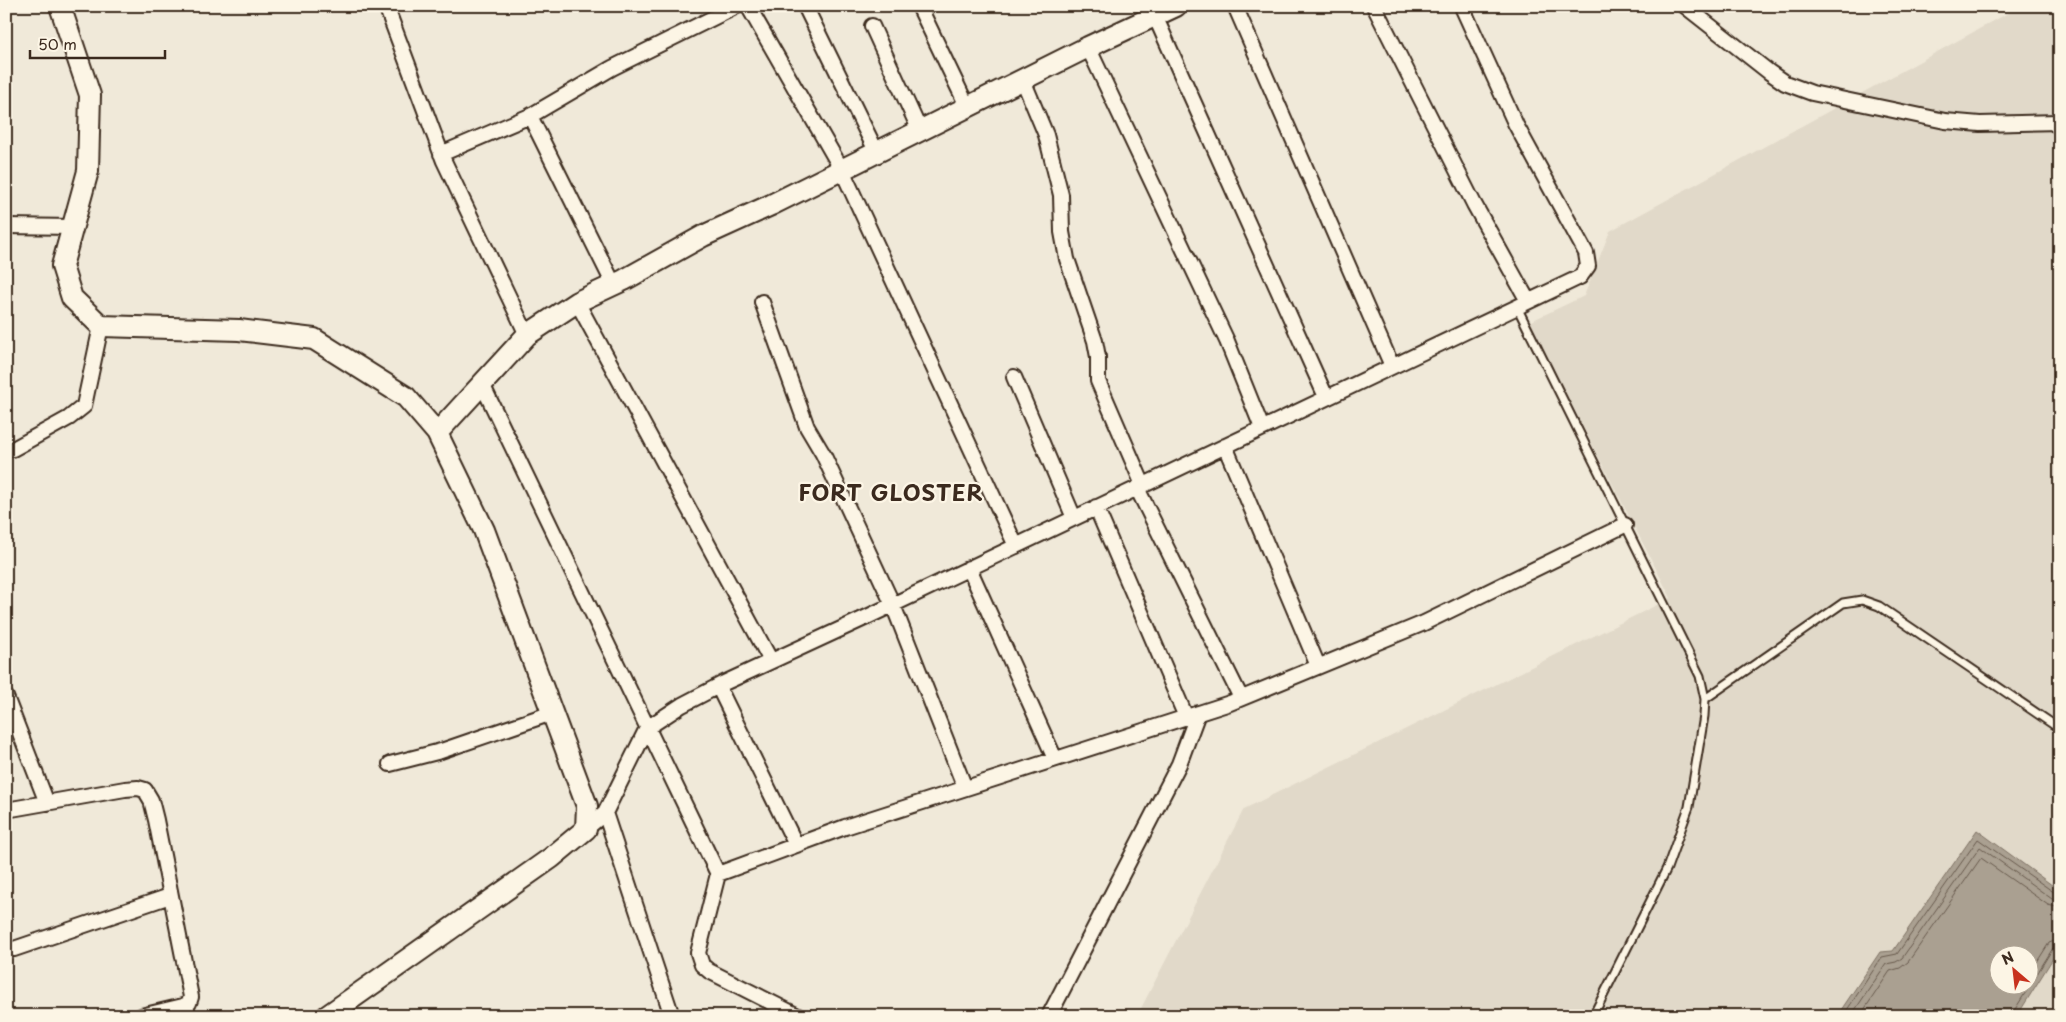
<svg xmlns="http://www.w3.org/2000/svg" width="2066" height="1022" font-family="'Playpen Sans',sans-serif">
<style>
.built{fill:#e1d9c9;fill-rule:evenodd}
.water{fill:#aaa091;stroke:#7e7163;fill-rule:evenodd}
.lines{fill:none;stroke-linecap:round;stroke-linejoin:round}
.shore{stroke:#67594c;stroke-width:1}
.lane-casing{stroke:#3b2a1e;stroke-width:11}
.street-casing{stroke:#3b2a1e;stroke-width:18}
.secondary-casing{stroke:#3b2a1e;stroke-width:24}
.lane{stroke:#fcf5e5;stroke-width:7}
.street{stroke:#fcf5e5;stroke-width:14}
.secondary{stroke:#fcf5e5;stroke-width:20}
.labels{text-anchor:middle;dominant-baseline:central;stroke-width:4.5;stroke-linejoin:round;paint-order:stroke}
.district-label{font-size:22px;font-weight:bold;letter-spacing:1px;fill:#3b2a1e;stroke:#fcf5e5}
</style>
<rect width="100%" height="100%" fill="#f0e9d9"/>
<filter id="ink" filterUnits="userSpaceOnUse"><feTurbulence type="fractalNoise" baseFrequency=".02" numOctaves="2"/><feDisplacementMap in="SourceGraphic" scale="10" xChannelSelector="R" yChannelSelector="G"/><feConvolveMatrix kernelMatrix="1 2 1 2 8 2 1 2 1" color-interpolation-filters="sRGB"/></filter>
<g filter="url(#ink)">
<!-- built -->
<path class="built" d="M2021 6H2060V1016H1137L1244 809 1671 598 1529 322 1584 296 1610 231ZM1998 954H2028V984H1998Z"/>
<!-- water -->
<path class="water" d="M1977 830 2060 891V947L2017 1016H1837L1880 952 1893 951ZM1998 954H2028V984H1998Z"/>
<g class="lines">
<!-- shore -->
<path class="shore" d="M2028 976 2049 943 2060 939
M1843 1016 1882 957 1897 954 1978 839 2055 893 2060 894
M1851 1016 1886 964 1896 962 1902 958 1980 847 2052 899 2060 901
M1860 1016 1890 971 1900 968 1908 962 1981 858 2048 905 2060 908
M2014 1016V1011L2053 948 2060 945"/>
<defs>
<path id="lane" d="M2048 124 2060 131
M1517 307 1700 676 1705 699 1704 716 1689 807 1667 868 1593 1016
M1705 699 1843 603 1862 600 1879 606 2060 729"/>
<path id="street" d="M386 6 444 161 527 335
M748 6 842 170 1016 546
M805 6 877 153
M919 6 968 108
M1235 6 1392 366
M1374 6 1474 204 1528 301
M1685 6 1769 72 1785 83 1812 93 1945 121 1980 124 2060 122
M1155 16 1326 397
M872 26 920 131
M1088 47 1227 341 1262 428
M1023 80 1046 135 1061 195 1062 232 1067 259 1095 341 1098 357V381L1143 485
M530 116 614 285
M441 154 530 116 612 68 737 6
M6 226 73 227
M577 302 771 661
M762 302 807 427 823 454 893 605 965 788
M1014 377 1074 518
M482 384 718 874 845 827 1230 703 1424 623 1625 525
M1225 446 1318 666
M13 449 69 418 84 406 101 326
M1137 488 1241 698
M1096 507 1186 717
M969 568 1055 759
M718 686 796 845
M6 697 47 803
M390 764 441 751 552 713
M6 810 125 789 138 788 145 790 151 800 156 820 191 997 189 1003 183 1006 141 1016
M605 813 672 1016
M586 829 605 813 647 728 682 705 724 683 867 617 1580 277 1588 266 1586 253 1516 125 1463 9 1465 6
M718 874 698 953 702 965 709 971 798 1016
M14 949 170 896
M1049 1016 1179 764 1198 713"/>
<path id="secondary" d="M60 6 90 95 88 171 62 266 72 298 101 326 239 330 314 339 406 397 437 433 484 530 587 806 586 829 551 858 327 1016
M437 433 527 335 577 302 624 280 703 236 771 205 1088 47 1176 6"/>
</defs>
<!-- lane casing -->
<use href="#lane" class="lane-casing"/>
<!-- street casing -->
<use href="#street" class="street-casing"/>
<!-- secondary casing -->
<use href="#secondary" class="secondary-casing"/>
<!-- lane -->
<use href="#lane" class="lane"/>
<!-- street -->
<use href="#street" class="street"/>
<!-- secondary -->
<use href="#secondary" class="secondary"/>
</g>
</g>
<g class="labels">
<!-- district labels -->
<g class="district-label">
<text x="891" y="491">FORT GLOSTER</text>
</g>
</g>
<!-- margin -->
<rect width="2066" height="1022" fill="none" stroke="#fcf5e5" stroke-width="25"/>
<rect x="12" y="12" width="2041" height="997" fill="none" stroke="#3b2a1e" stroke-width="2" filter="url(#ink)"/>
<!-- north arrow -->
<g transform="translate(2014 970) rotate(332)"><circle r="24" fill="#fcf5e5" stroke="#afa495"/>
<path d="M0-4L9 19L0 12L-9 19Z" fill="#c8321e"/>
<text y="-8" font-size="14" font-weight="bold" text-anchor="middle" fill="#3b2a1e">N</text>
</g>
<!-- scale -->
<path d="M30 50v8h135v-8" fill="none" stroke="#3b2a1e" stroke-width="2.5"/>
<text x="38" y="50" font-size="15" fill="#3b2a1e" stroke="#fcf5e5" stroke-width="4" paint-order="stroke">50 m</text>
</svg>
